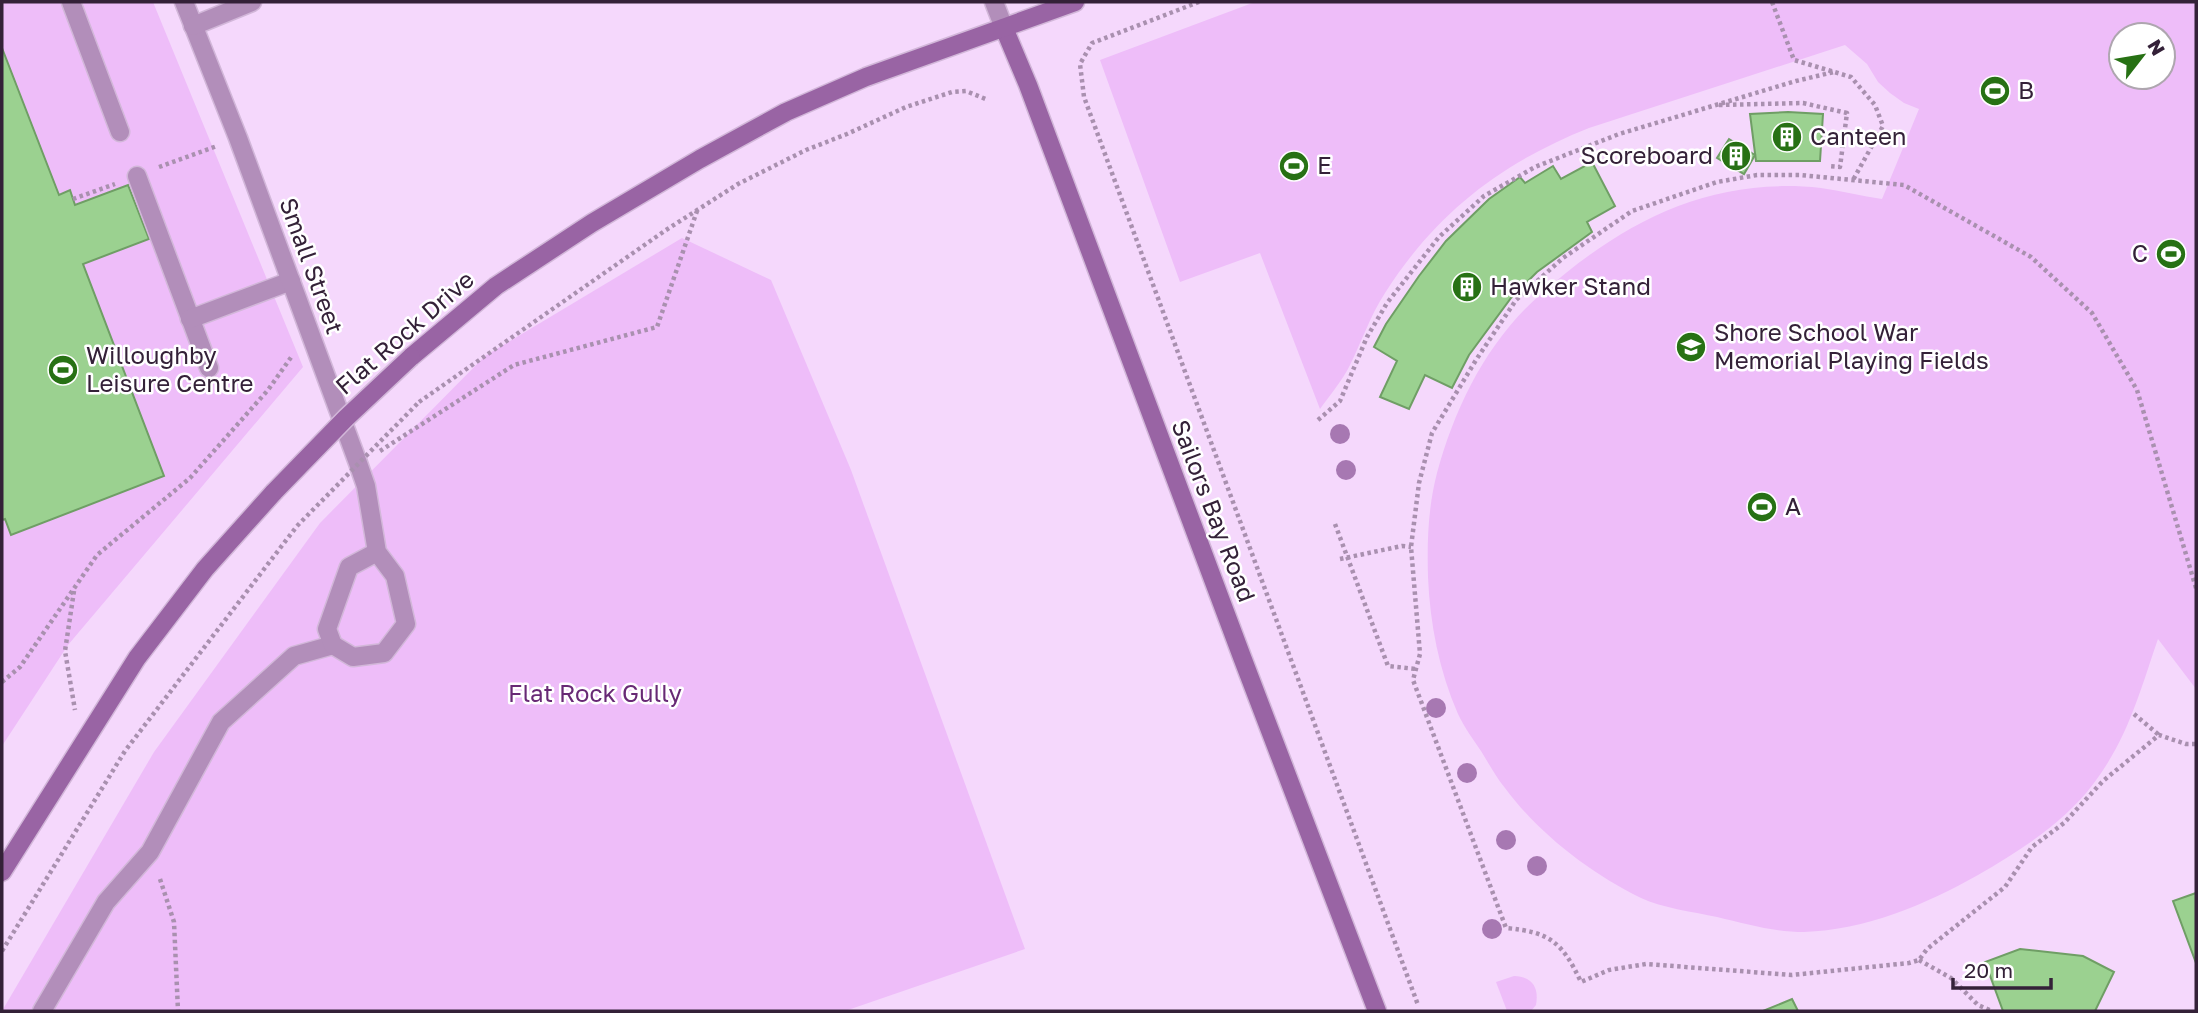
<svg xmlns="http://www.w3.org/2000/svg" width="2198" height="1013" font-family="'Golos Text',sans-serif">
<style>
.green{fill:#eebdf9;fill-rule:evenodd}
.building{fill:#9bd190;stroke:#6f9e65;stroke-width:2}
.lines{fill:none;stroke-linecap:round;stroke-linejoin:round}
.lane-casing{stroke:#d2b7d9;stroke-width:21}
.street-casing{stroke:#d2b7d9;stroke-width:21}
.secondary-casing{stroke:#d2b7d9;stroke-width:21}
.path{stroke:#a990af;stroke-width:4.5;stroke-dasharray:3.5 3.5;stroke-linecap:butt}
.lane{stroke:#b28eba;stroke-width:18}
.street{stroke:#b28eba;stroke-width:18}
.secondary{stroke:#9964a4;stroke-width:18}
.secondary-bridge-casing{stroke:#d2b7d9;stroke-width:21;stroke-linecap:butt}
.path-bridge{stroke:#a990af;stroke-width:4.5;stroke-dasharray:3.5 3.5;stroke-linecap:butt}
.secondary-bridge{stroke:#9964a4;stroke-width:18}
.tree{fill:#a778b2}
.labels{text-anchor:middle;stroke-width:5;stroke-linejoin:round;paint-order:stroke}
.poi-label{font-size:24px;fill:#342138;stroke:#fff;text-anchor:start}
.street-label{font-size:24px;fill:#342138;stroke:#fff}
.park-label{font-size:24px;fill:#682975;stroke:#fff}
</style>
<rect width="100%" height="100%" fill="#f5d8fc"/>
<g class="green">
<path d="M2,2h151l150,365 -235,278 -66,101z"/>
<path d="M1255,2h941v687l-38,-50c-18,52 -30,99 -64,144 -30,40 -73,67 -116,92 -53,30 -113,55 -174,57 -30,0 -58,-8 -87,-15 -23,-5 -55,-9 -76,-19 -51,-25 -102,-64 -136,-110 -9,-11 -16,-24 -24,-37 -8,-12 -17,-24 -23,-37 -19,-44 -28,-90 -30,-137 -1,-36 0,-69 9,-104 19,-69 51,-133 105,-180 81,-71 167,-117 279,-105 20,3 41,8 61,11l37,-90 -15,-6 -14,-10 -12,-11 -11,-18 -22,-19 -256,83c-88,35 -153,85 -204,165 -15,23 -23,48 -35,72 -8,16 -20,30 -30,44l-60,-156 -80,29 -80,-222zM2121,35h42v42h-42z"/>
<path d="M682,238l89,42 80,190 174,479 -180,62h-843l152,-259 166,-229 165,-167z"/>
<path d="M1514,976c19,1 25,12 22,29l-5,6h-24l-11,-29z"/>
</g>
<g class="building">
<path d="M2,48l57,147 11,-5 5,15 53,-20 21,54 -66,25 81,212 -153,59 -6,-16 -3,1z"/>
<path d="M1788,112l35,2 -3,47h-64l-6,-47z"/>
<path d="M1729,139l26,16 -11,19 -27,-16z"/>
<path d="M1592,162l23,44 -28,16 5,10 -55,40 -26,26 -42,57 -17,33 -27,-13 -16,34 -29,-12 17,-36 -23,-14 12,-23 33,-48 27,-35 43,-42 31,-22 5,6 28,-17 8,13z"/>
<path d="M2196,893v70l-23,-62z"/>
<path d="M2020,949l63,7 31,16 -19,39h-92l-18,-49z"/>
<path d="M1792,999l6,12h-35z"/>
</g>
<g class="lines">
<g class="lane-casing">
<g id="lane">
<path d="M71,2l49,130"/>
<path d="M137,176l72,192"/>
<path d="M190,319l101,-38"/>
<path d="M42,1011l64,-109 44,-50 71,-130 73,-66 39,-11"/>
</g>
</g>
<g class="street-casing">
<g id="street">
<path d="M184,2l54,136 120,325 8,23 11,66 18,24 11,48 -22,29 -31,4 -20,-12 -6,-16 22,-62 28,-15"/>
<path d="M994,2l10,26"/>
<path d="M193,26l59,-24"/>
</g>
</g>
<g class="secondary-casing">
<g id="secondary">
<path d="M1004,28l24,57 214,572 135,354"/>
<path d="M411,357l85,-71 96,-63 108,-64 86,-47 80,-35 209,-75"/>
<path d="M2,872l135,-214 68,-89 69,-77"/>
</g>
</g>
<g class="path">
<path d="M1199,2l-107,41 -12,21 4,33 334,908"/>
<path d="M1772,2l22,58 57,17 24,28 8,21 -30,54"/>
<path d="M1719,105l84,-2 44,10 -7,54 -12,-1"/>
<path d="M159,167l58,-21"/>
<path d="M73,199l42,-15"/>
<path d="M419,402l247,-172 72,-46 68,-34 41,-16 59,-27 46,-15 14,-1 22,9"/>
<path d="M1318,420l22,-19 27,-64 20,-34 52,-66 45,-41 51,-29 84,-33 177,-53 38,-9"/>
<path d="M380,451l134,-86 143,-38 40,-116"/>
<path d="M1335,524l53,142 28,3"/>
<path d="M1340,559l62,-13 9,1"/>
<path d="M2196,588l-59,-198 -45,-77 -61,-56 -127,-72 -104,-10h-43l-40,7 -85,29 -69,47 -47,42 -40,60 -44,73 -13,50 -8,64 9,107 -7,26 93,248c44,4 56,14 75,54l28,-12 37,-6 146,11 117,-12 10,-3 8,-11 78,-62 27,-40 32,-24 39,-42 56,-46 27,9h10"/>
<path d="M74,591l-9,60 10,59"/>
<path d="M2,682l18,-15 77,-112 93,-77 78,-88 24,-34"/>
<path d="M2134,714l25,21"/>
<path d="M160,879l14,43 4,89"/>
<path d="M2,951l123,-200 172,-225"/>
<path d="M1919,960l32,18 27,27 14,6"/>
</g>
<use href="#lane" class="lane"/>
<use href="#street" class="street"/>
<use href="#secondary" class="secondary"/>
<g class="secondary-bridge-casing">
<path id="secondary-bridge" d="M274,492l72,-74 65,-61"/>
</g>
<path class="path-bridge" d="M297,526l122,-124"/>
<use href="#secondary-bridge" class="secondary-bridge"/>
</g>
<g class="tree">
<circle cx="1340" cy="434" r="10"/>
<circle cx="1346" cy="470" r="10"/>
<circle cx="1436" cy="708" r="10"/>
<circle cx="1467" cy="773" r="10"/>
<circle cx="1506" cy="840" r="10"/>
<circle cx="1537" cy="866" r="10"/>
<circle cx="1492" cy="929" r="10"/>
</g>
<defs>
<g id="stadium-disc" transform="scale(1.575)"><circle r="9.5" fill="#277114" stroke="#fff"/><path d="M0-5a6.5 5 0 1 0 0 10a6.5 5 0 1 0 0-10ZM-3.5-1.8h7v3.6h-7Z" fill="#fff"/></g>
<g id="building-disc" transform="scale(1.575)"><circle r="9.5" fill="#277114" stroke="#fff"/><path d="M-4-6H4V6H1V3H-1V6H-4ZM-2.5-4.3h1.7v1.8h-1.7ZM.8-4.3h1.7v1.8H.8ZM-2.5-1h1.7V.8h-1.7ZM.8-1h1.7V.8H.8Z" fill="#fff"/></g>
<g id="school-disc" transform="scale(1.575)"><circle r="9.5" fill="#277114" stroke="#fff"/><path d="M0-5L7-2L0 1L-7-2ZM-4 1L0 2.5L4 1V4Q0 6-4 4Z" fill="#fff"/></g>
</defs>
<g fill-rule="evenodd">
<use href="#stadium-disc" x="1995" y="91"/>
<use href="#building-disc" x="1787" y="137"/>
<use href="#building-disc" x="1736" y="156"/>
<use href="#stadium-disc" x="1294" y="166"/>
<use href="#stadium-disc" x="2171" y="254"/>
<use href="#building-disc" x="1467" y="287"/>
<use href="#school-disc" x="1691" y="347"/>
<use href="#stadium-disc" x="63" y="370"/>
<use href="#stadium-disc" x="1762" y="507"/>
</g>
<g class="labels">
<g class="poi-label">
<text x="2018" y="99">B</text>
<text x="1810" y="145">Canteen</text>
<text x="1713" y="164" text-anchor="end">Scoreboard</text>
<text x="1317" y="174">E</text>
<text x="2148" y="262" text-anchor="end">C</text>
<text x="1490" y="295">Hawker Stand</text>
<text x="1714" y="341">Shore School War<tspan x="1714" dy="28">Memorial Playing Fields</tspan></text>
<text x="86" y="364">Willoughby<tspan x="86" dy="28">Leisure Centre</tspan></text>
<text x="1785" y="515">A</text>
</g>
<g class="street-label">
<text transform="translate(311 266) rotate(70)" y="8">Small Street</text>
<text transform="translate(405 333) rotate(-41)" y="8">Flat Rock Drive</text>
<text transform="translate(1213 511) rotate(69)" y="8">Sailors Bay Road</text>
</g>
<g class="park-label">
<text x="595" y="702">Flat Rock Gully</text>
</g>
</g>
<rect width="2198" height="1013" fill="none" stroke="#342138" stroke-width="7"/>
<g transform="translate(2142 56) rotate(59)"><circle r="33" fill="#ffffff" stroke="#aea6af" stroke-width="2"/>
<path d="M0-5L12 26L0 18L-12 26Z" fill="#277114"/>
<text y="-10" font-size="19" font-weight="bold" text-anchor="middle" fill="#342138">N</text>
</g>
<path d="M1953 978v10h98v-10" fill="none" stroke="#342138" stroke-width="3.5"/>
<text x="1964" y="978" font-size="21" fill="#342138" stroke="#ffffff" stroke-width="5" paint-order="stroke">20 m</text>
</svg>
